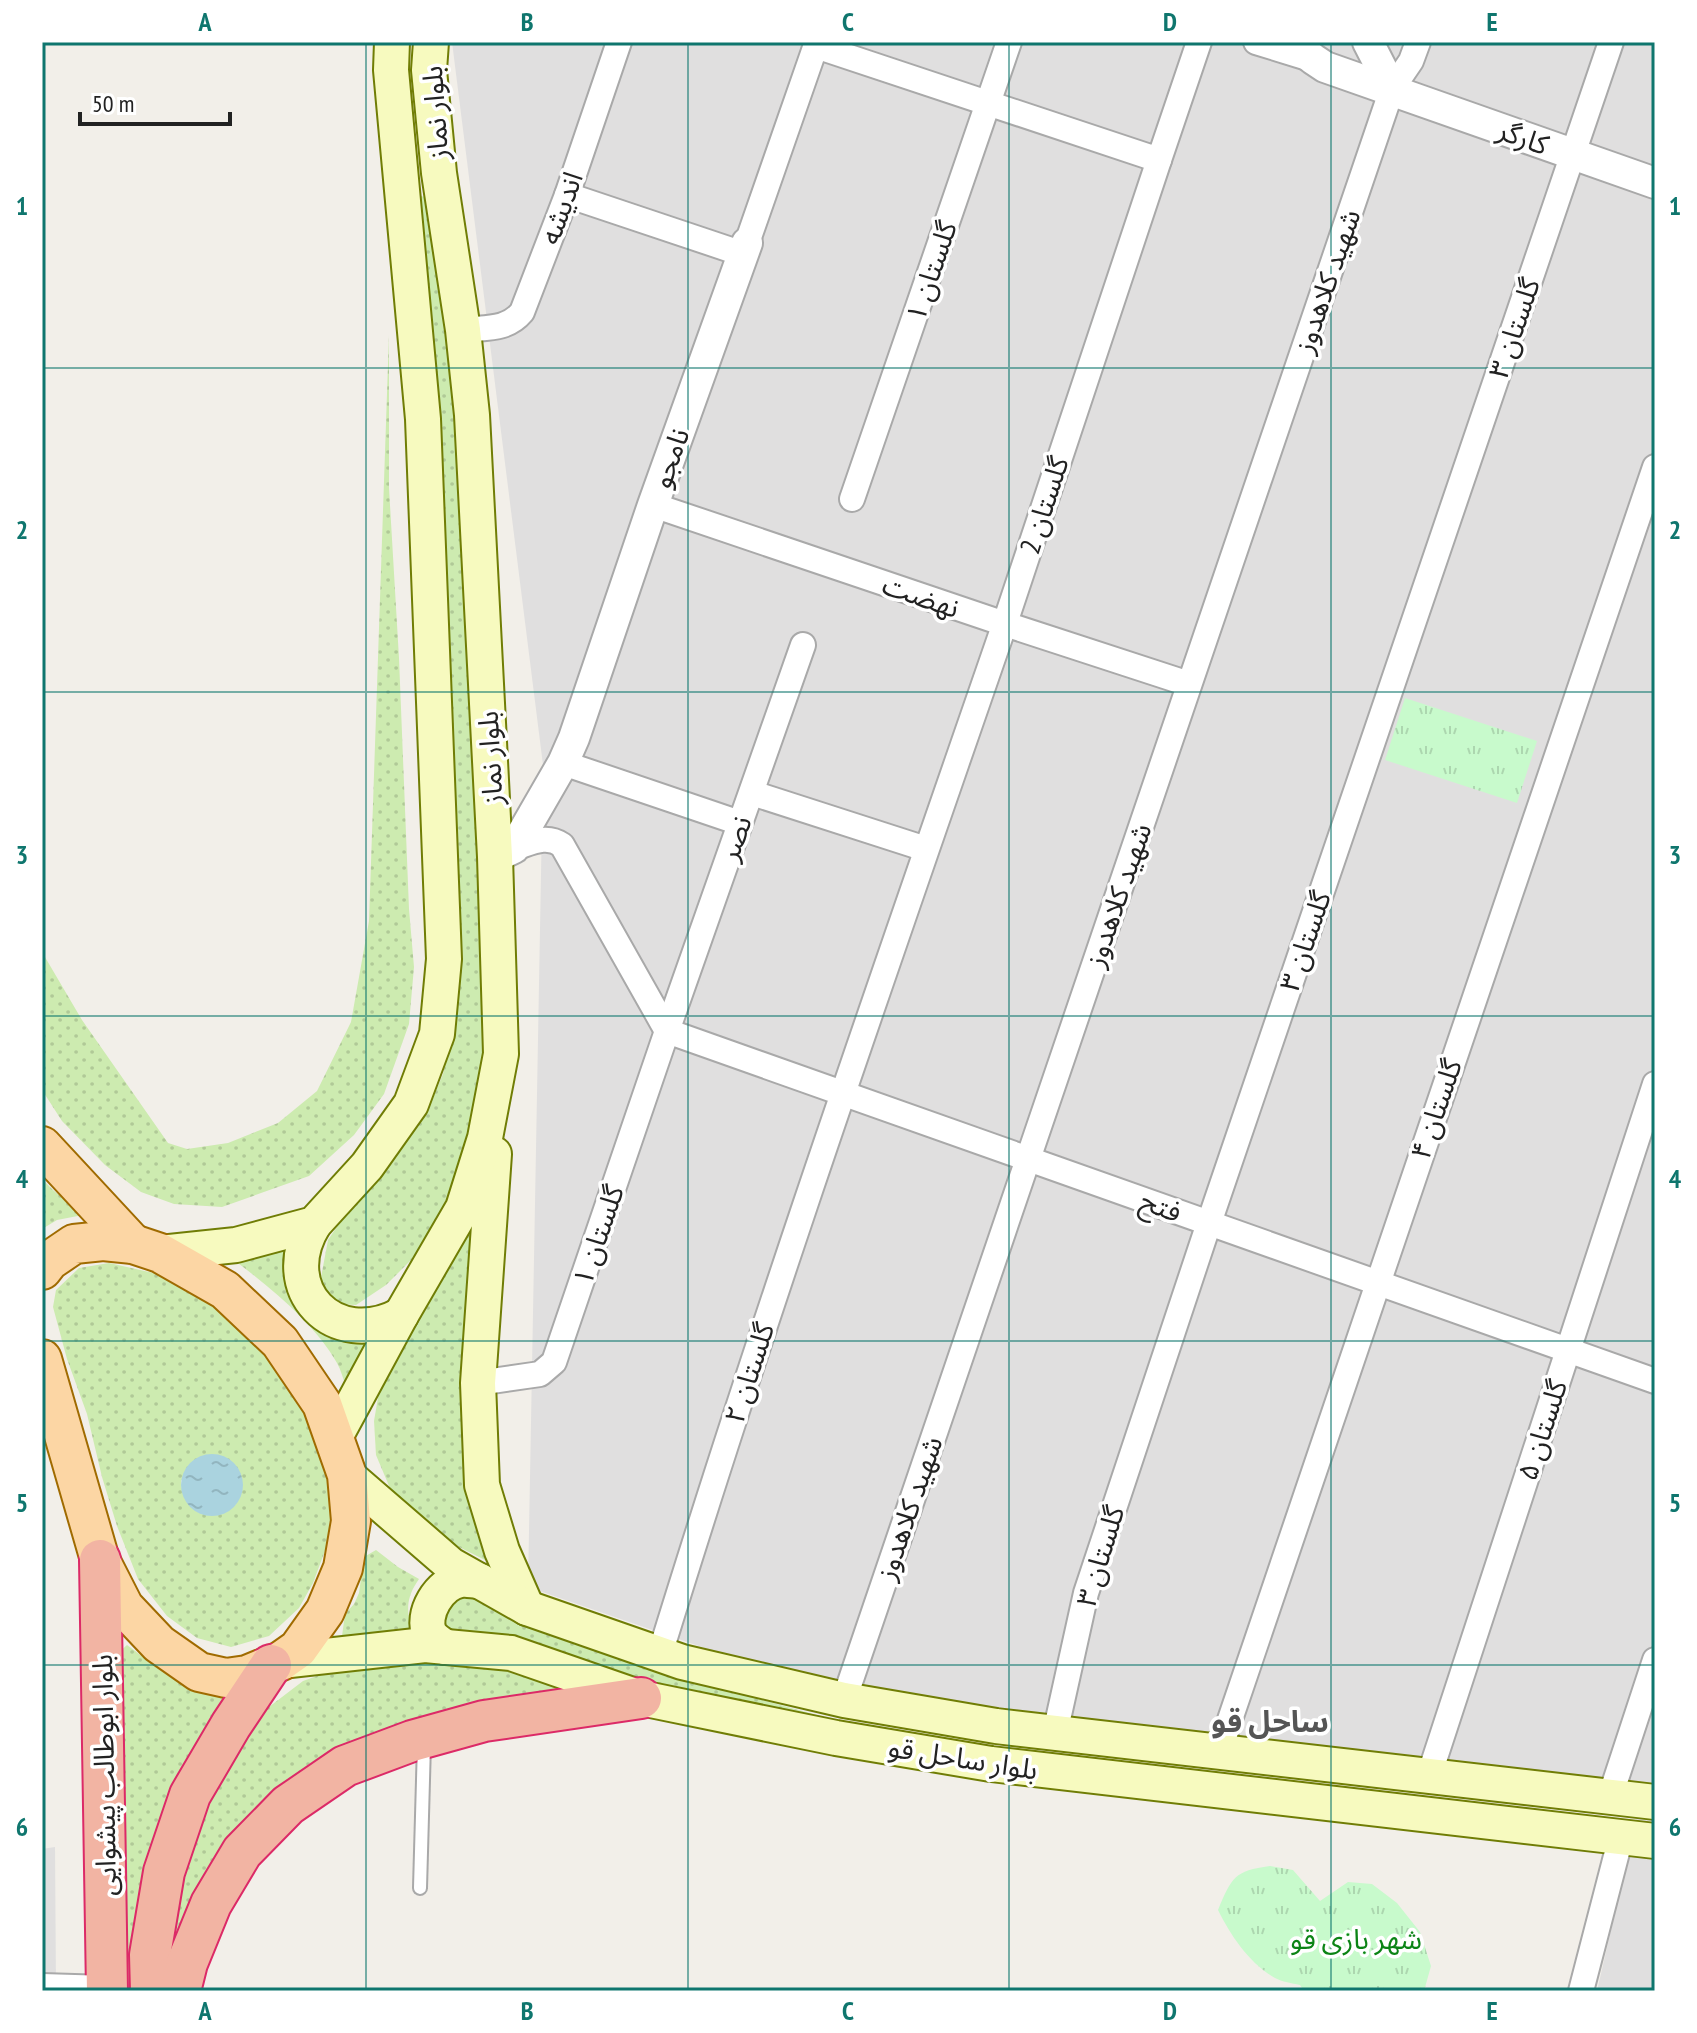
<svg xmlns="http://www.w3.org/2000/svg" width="1697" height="2033" font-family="'PT Sans Narrow','Noto Sans Arabic',sans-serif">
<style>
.residential{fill:#e0dfdf}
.grass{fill:url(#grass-dots);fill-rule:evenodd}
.park{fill:url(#park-tufts)}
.water{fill:url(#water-ripples)}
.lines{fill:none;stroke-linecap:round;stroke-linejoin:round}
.service-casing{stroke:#a9a9a9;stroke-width:16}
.minor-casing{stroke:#a9a9a9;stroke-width:28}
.tertiary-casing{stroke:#a9a9a9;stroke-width:34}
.secondary-casing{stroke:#707d05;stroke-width:38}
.primary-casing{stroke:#a06b00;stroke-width:42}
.trunk-casing{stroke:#dc2a67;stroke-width:44}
.service{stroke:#fff;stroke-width:12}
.minor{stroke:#fff;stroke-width:24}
.tertiary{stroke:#fff;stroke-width:30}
.secondary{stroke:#f7fabf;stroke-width:34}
.primary{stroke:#fcd6a4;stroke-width:38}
.trunk{stroke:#f2b4a3;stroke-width:40}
.grid{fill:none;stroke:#0f766e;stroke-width:2;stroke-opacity:0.55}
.labels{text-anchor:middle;stroke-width:7;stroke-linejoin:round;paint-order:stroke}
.street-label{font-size:28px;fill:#222;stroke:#fff}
.park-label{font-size:28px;fill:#0c8416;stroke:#fff}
.neighbourhood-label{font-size:30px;font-weight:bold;fill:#555;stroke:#fff}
.neatline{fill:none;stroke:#0f766e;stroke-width:3}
.grid-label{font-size:26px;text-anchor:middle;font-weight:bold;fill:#0f766e}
</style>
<defs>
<pattern id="grass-dots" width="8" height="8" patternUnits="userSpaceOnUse" patternTransform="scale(2)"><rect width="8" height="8" fill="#cdebb0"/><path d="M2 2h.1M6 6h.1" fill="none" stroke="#b0c997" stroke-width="1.8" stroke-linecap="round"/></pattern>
<pattern id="park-tufts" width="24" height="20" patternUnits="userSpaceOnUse" patternTransform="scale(2)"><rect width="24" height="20" fill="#c8facc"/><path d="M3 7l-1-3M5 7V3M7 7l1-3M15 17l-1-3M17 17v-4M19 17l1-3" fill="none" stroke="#acd6af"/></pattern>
<pattern id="water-ripples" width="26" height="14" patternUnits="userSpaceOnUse" patternTransform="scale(2)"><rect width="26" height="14" fill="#aad3df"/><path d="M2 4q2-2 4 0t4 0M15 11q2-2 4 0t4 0" fill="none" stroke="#92b5bf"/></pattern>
</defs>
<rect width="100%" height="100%" fill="#f2efe9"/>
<g class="residential">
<path d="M452,42h1203v1949h-58l45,-196 -830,-110 -284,-98 15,-822z"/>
<path d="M55,1847l1,144h-14v-142z"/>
</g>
<g class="grass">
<path d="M416,196l14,1 31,222 25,616 -6,55 -33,110 -34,58 -27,27 -30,20 -22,-1 -15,-16 9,-48 18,-27 30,-33 51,-68 16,-38 12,-53 4,-56z"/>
<path d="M389,335v153l10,170 10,251 5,58 -5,57 -25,70 -30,41 -45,41 -87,31 -48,-3 -33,-12 -36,-27 -43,-44 -20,-31v-138l40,68 86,123 19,6 41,-6 50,-20 39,-32 34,-69 18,-101z"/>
<path d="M42,1179l11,11 30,25 -26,5 -15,9z"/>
<path d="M472,1224l23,341 -54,-27 -49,-45 -16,-38 -2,-34 6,-35z"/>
<path d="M286,1248l-2,20 5,19 86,49 -29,50c-3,-7 -5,-16 -9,-23 -21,-38 -68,-77 -102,-102z"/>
<path d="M109,1263l58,13 45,29 45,40 36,45 22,46 12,41 4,38 -5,33 -13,35 -14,25 -30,28 -38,11 -34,-9 -30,-22 -29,-37 -21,-53 -15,-49 -15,-63 -20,-55 -14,-52 3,-17 23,-22zM181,1480l55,24c-25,22 -54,9 -55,-24z"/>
<path d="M376,1550l22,17 21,12c-14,20 -13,33 -5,56l-65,5 -7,-4 3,-22 9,-10 5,-11 5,-36z"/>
<path d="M459,1591l230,89 135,37 -111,-20 -67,-15 -103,-34 -53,-15 -39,-4 -7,-7v-7z"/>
<path d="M127,1645c19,14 37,30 59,39 15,7 29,7 41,19l-92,288h-15l-4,-336z"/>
<path d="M427,1659c44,5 87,12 130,23l4,10 -142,26 -72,27 -38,19 -38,30 -101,193 2,-75 37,-115 27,-48 29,-39 38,-29 39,-14z"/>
</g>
<g class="park">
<path d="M1405,698l132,43 -20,62 -132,-43z"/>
<path d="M1270,1866l23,4 27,31 28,-19 24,2 25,19 23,29 11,34 -7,25h-120l-4,-6c-8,-2 -18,-3 -25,-7 -26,-15 -44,-42 -57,-68 14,-33 16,-39 52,-44z"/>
</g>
<circle class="water" cx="212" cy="1485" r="31"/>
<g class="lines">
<g class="service-casing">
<path id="service" d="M420,1888l4,-144"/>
</g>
<g class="minor-casing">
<g id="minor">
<path d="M1256,42l55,17"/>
<path d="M816,46l343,114 40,-118"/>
<path d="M567,195l176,59"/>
<path d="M747,243l70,-201"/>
<path d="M463,330c22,-3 43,1 59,-18l45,-117 52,-153"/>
<path d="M852,499l157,-457"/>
<path d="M653,505l352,119 184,60"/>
<path d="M563,763l177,60"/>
<path d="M752,793l174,56"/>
<path d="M514,848c17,-5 32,-14 48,-3l105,186"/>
<path d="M667,1031l988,350"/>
<path d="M478,1383l62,-9 14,-12 113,-331 136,-386"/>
<path d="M660,1654c106,-345 226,-686 344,-1028 53,-155 103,-311 155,-466"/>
<path d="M844,1700l548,-1611 19,-28 7,-19"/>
<path d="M1055,1733l31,-140 123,-370 402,-1181"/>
<path d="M1219,1752l436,-1285"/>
<path d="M1429,1776l226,-692"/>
<path d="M1610,1797l45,-137"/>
<path d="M42,1986l65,2"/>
<path d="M1581,1991l40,-154"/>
</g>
</g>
<g class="tertiary-casing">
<g id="tertiary">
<path d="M1293,42l20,17 12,8 330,116"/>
<path d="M1368,42l24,47"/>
<path d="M495,857l19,-9 49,-85 11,-25 79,-233 94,-262"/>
</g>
</g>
<g class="secondary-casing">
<g id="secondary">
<path d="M494,1154l-16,229 4,102 20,66 25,57"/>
<path d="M314,1224c-40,65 20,127 87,91"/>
<path d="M160,1253l76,-8 78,-21 53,-58 44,-62 26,-70 7,-75 -21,-540 -32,-349 1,-28"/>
<path d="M334,1439l67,-124 62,-107 22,-70 16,-84 -6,-197 -23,-442 -9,-85 -24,-157 -10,-103 2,-28"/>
<path d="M347,1475l104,90 76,43 155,54 162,38 152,26 659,76"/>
<path d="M445,1647c-4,-3 -12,-8 -15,-13 -10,-19 10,-52 31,-54 6,-1 13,1 19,1"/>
<path d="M281,1661l144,-16 86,8 130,45 195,40 155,26 664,77"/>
</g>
</g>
<g class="primary-casing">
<g id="primary">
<path d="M42,1146l91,98"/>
<path d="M42,1270l7,-9 25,-17 29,-3 30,3 27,9 65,37 55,52 42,62 25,71 4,46 -8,47 -18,43 -27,38 -17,12 -34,14 -21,3 -27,-6 -40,-28 -35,-37 -24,-47 -58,-201"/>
</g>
</g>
<g class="trunk-casing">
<g id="trunk">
<path d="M100,1560l7,431"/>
<path d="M151,1991l-1,-36 14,-83 26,-77 41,-70 40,-60"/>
<path d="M180,1991l7,-28 24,-59 31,-52 46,-47 57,-39 67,-25 72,-20 157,-23"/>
</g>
</g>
<use href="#service" class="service"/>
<use href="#minor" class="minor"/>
<use href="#tertiary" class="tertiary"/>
<use href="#secondary" class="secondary"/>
<use href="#primary" class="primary"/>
<use href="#trunk" class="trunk"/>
</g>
<path class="grid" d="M366,42v1949M688,42v1949M1009,42v1949M1331,42v1949M42,368h1613M42,692h1613M42,1016h1613M42,1341h1613M42,1665h1613"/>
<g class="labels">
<g class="street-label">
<text transform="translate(435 113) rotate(-94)" y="10">بلوار نماز</text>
<text transform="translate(1523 137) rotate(20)" y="10">کارگر</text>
<text transform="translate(561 208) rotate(-70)" y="10">اندیشه</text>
<text transform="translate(931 271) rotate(-71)" y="10">گلستان ۱</text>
<text transform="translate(1327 281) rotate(-71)" y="10">شهید کلاهدوز</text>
<text transform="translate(1514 328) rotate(-71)" y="10">گلستان ۳</text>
<text transform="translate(670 458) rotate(-70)" y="10">نامجو</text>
<text transform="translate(1044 505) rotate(-72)" y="10">گلستان 2</text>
<text transform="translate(921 596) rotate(19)" y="10">نهضت</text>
<text transform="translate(490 758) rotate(-93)" y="10">بلوار نماز</text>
<text transform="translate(735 838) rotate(-70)" y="10">نصر</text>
<text transform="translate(1118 895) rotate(-71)" y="10">شهید کلاهدوز</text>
<text transform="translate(1305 941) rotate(-71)" y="10">گلستان ۳</text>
<text transform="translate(1436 1109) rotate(-71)" y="10">گلستان ۴</text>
<text transform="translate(1161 1206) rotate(20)" y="10">فتح</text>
<text transform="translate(598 1235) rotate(-71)" y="10">گلستان ۱</text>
<text transform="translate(749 1373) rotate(-72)" y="10">گلستان ۲</text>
<text transform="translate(1542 1430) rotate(-72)" y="10">گلستان ۵</text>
<text transform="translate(909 1508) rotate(-71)" y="10">شهید کلاهدوز</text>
<text transform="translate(1100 1556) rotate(-73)" y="10">گلستان ۳</text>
<text transform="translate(963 1758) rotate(9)" y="10">بلوار ساحل قو</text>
<text transform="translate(104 1775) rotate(-91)" y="10">بلوار ابوطالب پیشوایی</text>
</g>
<g class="park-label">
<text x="1356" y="1949">شهر بازی قو</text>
</g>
<g class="neighbourhood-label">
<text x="1270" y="1732">ساحل قو</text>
</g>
</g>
<rect width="1697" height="2033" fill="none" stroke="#ffffff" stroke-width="88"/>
<path d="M80 112v12h150v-12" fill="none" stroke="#222222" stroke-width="4"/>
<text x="92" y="112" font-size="24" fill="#222222" stroke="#ffffff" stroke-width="6" paint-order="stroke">50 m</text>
<rect x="44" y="44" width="1609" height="1945" class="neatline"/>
<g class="grid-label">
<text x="205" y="31">A</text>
<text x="527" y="31">B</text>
<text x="848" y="31">C</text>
<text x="1170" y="31">D</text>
<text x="1492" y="31">E</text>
<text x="22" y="215">1</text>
<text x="1675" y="215">1</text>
<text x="22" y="539">2</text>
<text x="1675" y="539">2</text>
<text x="22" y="864">3</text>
<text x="1675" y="864">3</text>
<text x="22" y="1188">4</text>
<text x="1675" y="1188">4</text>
<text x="22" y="1512">5</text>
<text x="1675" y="1512">5</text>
<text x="22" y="1836">6</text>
<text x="1675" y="1836">6</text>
<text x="205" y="2020">A</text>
<text x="527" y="2020">B</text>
<text x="848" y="2020">C</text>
<text x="1170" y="2020">D</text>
<text x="1492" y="2020">E</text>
</g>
</svg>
